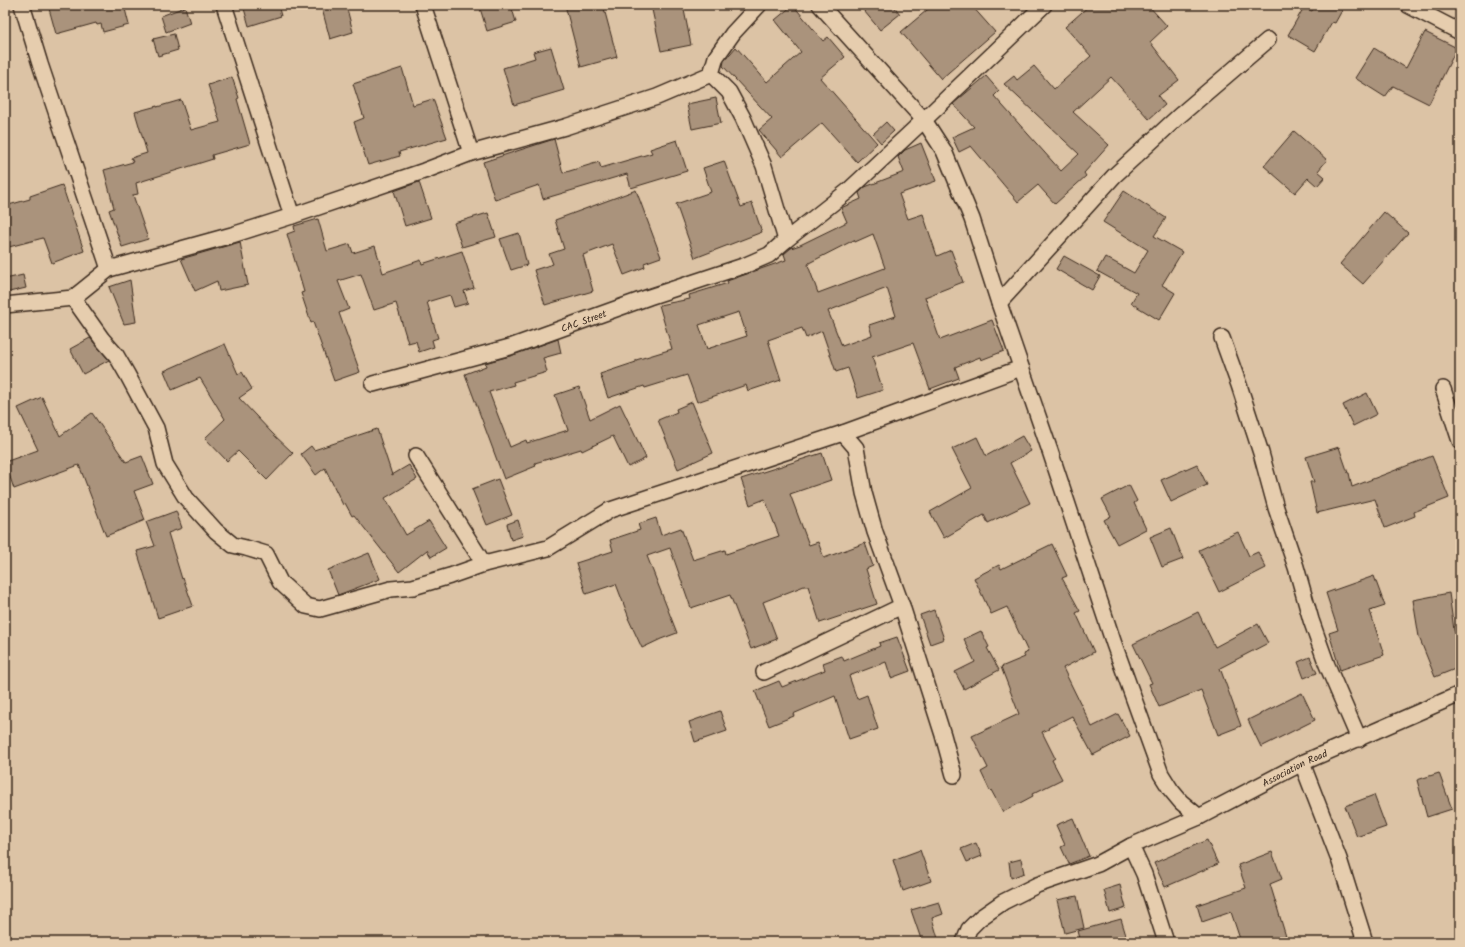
<svg xmlns="http://www.w3.org/2000/svg" width="1465" height="947" font-family="Kalam,sans-serif">
<style>
.building{fill:#aa937b;stroke:#3b2a1e;fill-rule:evenodd}
.lines{fill:none;stroke-linecap:round;stroke-linejoin:round}
.street-casing{stroke:#3b2a1e;stroke-width:18}
.street{stroke:#e6cdae;stroke-width:15}
.labels{text-anchor:middle;stroke-width:3;stroke-linejoin:round;paint-order:stroke}
.street-label{font-size:10px;fill:#3b2a1e;stroke:#e6cdae}
</style>
<rect width="100%" height="100%" fill="#dcc3a5"/>
<filter id="ink" filterUnits="userSpaceOnUse"><feTurbulence type="fractalNoise" baseFrequency=".025" numOctaves="2"/><feDisplacementMap in="SourceGraphic" scale="8" xChannelSelector="R" yChannelSelector="G"/><feConvolveMatrix kernelMatrix="1 2 1 2 8 2 1 2 1" color-interpolation-filters="sRGB"/></filter>
<g filter="url(#ink)">
<g class="building">
<path d="M48,5h76l5,20 -26,7 -2,-8 -4,1 -1,-2 -40,11z"/>
<path d="M243,5h35l3,11 -32,10z"/>
<path d="M321,5h25l7,27 -23,7z"/>
<path d="M479,5h32l5,17 -29,9z"/>
<path d="M565,5h38l14,52 -36,10z"/>
<path d="M651,5h32l8,40 -30,6z"/>
<path d="M793,5l30,36 5,-4 17,20 -25,21 57,65 -20,19 -35,-39 -40,34 -23,-27 13,-11 -49,-53 1,-5 12,-14 31,35 34,-30 -26,-32z"/>
<path d="M859,5h34l7,9 -20,16z"/>
<path d="M933,5h38l24,27 -54,47 -40,-47z"/>
<path d="M1090,5h58l19,21 -17,16 29,38 -21,16 7,9 -16,14 -38,-42 -38,35 36,33 -25,28 2,3 -31,28 -17,-19 -20,17 -47,-56 -12,6 -7,-15 22,-10 -21,-23 33,-28 13,15 -5,5 67,75 18,-17 -75,-70 10,-8 3,4 17,-14 20,23 37,-33 -26,-29z"/>
<path d="M1315,5h30l-10,18 -3,-1 -17,29 -27,-16 16,-28 8,4z"/>
<path d="M185,7l5,16 -24,9 -5,-16z"/>
<path d="M1425,32l32,16 -28,56 -36,-18 -8,11 -30,-19 19,-30 32,20z"/>
<path d="M174,34l4,16 -20,6 -5,-17z"/>
<path d="M551,47l13,43 -50,15 -11,-37 32,-10 -2,-6z"/>
<path d="M402,68l11,37 20,-6 14,39 -48,14 1,4 -32,9 -14,-43 10,-4 -11,-34z"/>
<path d="M232,77l7,21 -2,1 13,45 -38,11 1,4 -77,24 2,11 -5,1 15,44 -26,8 -13,-37 5,-2 -10,-38 29,-8 -2,-4 16,-5 -12,-41 22,-6v1l24,-7 10,30 29,-8 -12,-37z"/>
<path d="M716,98l5,25 -29,6 -5,-25z"/>
<path d="M886,122l8,9 -13,12 -8,-9z"/>
<path d="M1294,131l33,29 -9,11 7,6 -8,9 -9,-8 -13,15 -31,-27z"/>
<path d="M554,139l9,34 36,-11 2,6 51,-15 -2,-4 27,-9 10,31 -56,17 -4,-14 -84,25 -4,-14 -44,15 -12,-38z"/>
<path d="M921,143l15,38 -37,13 9,25 15,-5 14,42 14,-6 12,32 -38,15 15,43 52,-20 12,31 -23,9 -1,-3 -25,10 4,11 -29,11 -17,-46 -41,14 11,33 -25,8 -10,-30 -12,4 -14,-41 -16,7 -4,-10 -34,12 13,40 -33,11 -2,-6 -49,17 -10,-27 -42,13 -1,-2 -36,12 -8,-24 36,-12v-2l36,-11 -13,-44 31,-6 -1,-4 39,-12 -1,-2 59,-21 -2,-6 7,-6 9,-3 47,-23 -6,-14 20,-9 -2,-6 6,-6 39,-15 -6,-15 7,-7zM873,234l12,34 -67,25 -10,-28 1,-2 45,-23 1,2zM887,288l9,28 -27,9 3,10 -30,11 -14,-35zM739,312l8,24 -40,13 -8,-24z"/>
<path d="M724,161l17,46 11,-4 10,29 -67,26 -19,-54 35,-12 -8,-24z"/>
<path d="M419,182l12,36 -26,8 -11,-35z"/>
<path d="M62,185l22,66 -32,12 -9,-25 -38,10v-42l25,-7v-3z"/>
<path d="M636,190l25,67 -17,6 1,4 -21,8 -12,-31 -29,11 10,36 -48,14 -11,-35 19,-6 -4,-10 15,-5 -9,-29z"/>
<path d="M1124,191l42,27 -12,18 28,16 -20,33 13,8 -16,27 -28,-17 6,-10 -40,-22 8,-14 29,16 14,-23 -45,-28z"/>
<path d="M1384,212l24,21 -45,51 -23,-20z"/>
<path d="M488,213l8,24 -34,10 -8,-24z"/>
<path d="M318,219l9,32 23,-7 3,9 22,-7 8,27 38,-13 1,4 40,-13 12,37 -10,3 4,12 -14,4 -4,-12 -23,7 11,36 -6,2 2,7 -15,5 -3,-11 -8,2 -12,-40 -22,7 -13,-36 -23,7 11,28 -10,4 21,59 -26,9 -21,-59 -2,1 -10,-30 3,-1 -17,-58 8,-3 -1,-5z"/>
<path d="M519,233l8,32 -16,5 -11,-31z"/>
<path d="M240,242l8,43 -29,6 -2,-10 -22,10 -14,-32z"/>
<path d="M1064,256l36,20 -8,14 -36,-21z"/>
<path d="M23,275l3,13 -21,5v-14z"/>
<path d="M130,280l6,42 -12,2 -15,-37z"/>
<path d="M90,338l19,22 -26,14 -13,-25z"/>
<path d="M558,339l3,14 -18,5 4,14 -34,10 1,3 -25,7 21,55 16,-7 1,3 41,-13 -13,-35 24,-8 11,32 30,-15 26,54 -18,9 -15,-31 -31,15 -1,-2 -46,14 1,3 -32,13 -39,-105 21,-8 -1,-3 28,-8z"/>
<path d="M225,344l13,30 4,-2 10,17 -13,9 33,35 21,20 -26,27 -29,-29 -11,10 -22,-23 20,-19 -25,-41 -28,12 -8,-19z"/>
<path d="M1367,393l10,21 -24,12 -10,-21z"/>
<path d="M42,397l18,39 32,-23 34,49 16,-6 11,28 -19,7 11,29 -39,16 -27,-71 -65,24 -9,-27 33,-12 -20,-42z"/>
<path d="M692,402l21,51 -35,16 -20,-49 19,-8 -1,-3z"/>
<path d="M377,429l15,46 17,-10 8,14 -32,19 21,37 23,-14 17,27 -15,9 -4,-7 -28,22 -45,-57 -2,1 -7,-13 -2,2 -18,-37 -9,7 -15,-21 10,-8 3,4z"/>
<path d="M1022,436l9,15 -21,12 20,40 -42,20 -4,-8 -40,23 -14,-26 42,-24 -20,-39 25,-12 9,19z"/>
<path d="M1339,447l9,26h1l3,14 80,-31 17,42 -35,14 1,4 -30,12 -10,-29 -58,14 -7,-31h4l-8,-25z"/>
<path d="M822,453l9,27 -41,14 19,51 9,-3 6,16 41,-15 8,23 -7,3 11,35 -57,19 -12,-37h-4l-41,16 14,37 -26,10 -21,-54 -39,13 -21,-60 -23,8 30,77 -16,6 -19,9 -14,-30h1l-13,-34 -30,10 -10,-31 37,-12 -3,-11 30,-10 -2,-6 18,-6 5,17 20,-7 12,32 32,-10 1,4 53,-18 -14,-37 -15,6 -9,-26z"/>
<path d="M1197,464l10,21 -36,17 -10,-22z"/>
<path d="M498,479l14,36 -25,10 -15,-36z"/>
<path d="M1129,485l8,16 -3,2 12,26 -29,15 -13,-24 7,-4 -9,-17z"/>
<path d="M176,511l6,17 -14,5 14,46 1,-1 10,28 -35,12 -21,-67 18,-5 -9,-24z"/>
<path d="M518,520l5,16 -12,4 -4,-16z"/>
<path d="M1171,528l12,31 -21,8 -12,-30z"/>
<path d="M1238,532l11,24 9,-4 8,16 -47,24 -20,-42z"/>
<path d="M1052,544l15,32 -5,2 18,33 -4,2 18,39 -31,16 29,59 26,-13 12,22 -37,19 -21,-39 -24,12 1,1 -7,3 13,26 -3,2 10,19 -30,15 1,2 -30,16 -12,-22 -1,1 -9,-19 7,-4 -16,-32 47,-22 -18,-47 24,-10 -2,-3 5,-2 -21,-45 -16,7 -17,-36 25,-13 2,4z"/>
<path d="M369,553l11,26 -42,16 -10,-25z"/>
<path d="M1374,576l11,30 -15,5 14,44 -44,15 -11,-37 9,-3 -12,-37z"/>
<path d="M1449,593l5,37 6,14v23l-25,10 -16,-40 -6,-37z"/>
<path d="M934,610l10,29 -14,5 -10,-29z"/>
<path d="M1198,612l17,35 43,-23 10,19 -48,25 21,58 -23,9 -17,-45 -42,17 -10,-23 3,-1 -19,-39z"/>
<path d="M981,631l8,16 -2,1 12,22 -35,19 -9,-17 20,-10 -11,-23z"/>
<path d="M897,637l13,34 -19,7 -5,-16 -37,14 8,23 10,-4 11,34 -29,10 -14,-43 -42,18 1,2 -25,10 -14,-35 24,-10 3,6 43,-17 -2,-7 19,-7 2,5 36,-15 -1,-3z"/>
<path d="M1310,657l7,16 -13,5 -6,-16z"/>
<path d="M1302,693l13,27 -54,27 -13,-27z"/>
<path d="M720,711l7,20 -32,11 -6,-20z"/>
<path d="M1439,773l13,36 -25,8 -10,-37z"/>
<path d="M1374,795l12,32 -29,10 -12,-31z"/>
<path d="M1073,818l16,38 -20,8 -8,-17 4,-2 -9,-20z"/>
<path d="M1207,840l11,24 -53,23 -11,-24z"/>
<path d="M976,843l6,13 -15,6 -6,-13z"/>
<path d="M920,850l11,31 -28,10 -10,-31z"/>
<path d="M1272,852l10,27 -12,5 17,56 -7,2h-39l-10,-30 -29,10 -5,-17 49,-17 -8,-23z"/>
<path d="M1021,859l3,14 -13,5 -2,-16z"/>
<path d="M1120,885l6,23 -16,5 -6,-23z"/>
<path d="M1077,896l7,32 -19,5 -8,-33z"/>
<path d="M939,902l4,12 -11,4 7,24h-17l-11,-32z"/>
<path d="M1121,919l7,23h-47l-3,-11z"/>
</g>
<g class="lines">
<g class="street-casing">
<g id="street">
<path d="M22,5l18,59 69,205"/>
<path d="M224,5l68,211"/>
<path d="M423,5l48,148"/>
<path d="M820,5l104,115 20,31 28,68 27,84 51,148 64,193 47,130 10,16 10,12 18,15"/>
<path d="M1408,5l52,27"/>
<path d="M711,74l18,18 14,26 21,48 22,74"/>
<path d="M73,298l29,41 14,16 11,19 29,54 9,36 21,34 30,33 17,14 13,3 20,6 14,28 26,24 14,3 71,-20 22,-2 37,-11 34,-12 64,-16 62,-38 233,-77 178,-65"/>
<path d="M999,303l115,-127 65,-60 89,-76"/>
<path d="M5,305l68,-7 36,-29 123,-34 60,-19 132,-45 47,-18 94,-26 92,-30 54,-23 5,-17 17,-24 26,-28"/>
<path d="M1222,338l17,47 22,68 15,55 20,59 15,53 16,45 32,74"/>
<path id="s1" d="M373,384l137,-37 139,-50 97,-32 23,-10 17,-15 62,-49 76,-71 120,-115"/>
<path d="M1443,389l17,52"/>
<path d="M843,433l13,15 8,45 11,39 27,74 41,129 11,40"/>
<path d="M416,456l68,108"/>
<path d="M764,672l138,-66"/>
<path d="M1302,763l37,96 26,83"/>
<path d="M1131,846l13,28 22,68"/>
<path id="s2" d="M964,942l5,-13 11,-11 23,-16 34,-17 61,-21 33,-18 68,-29 103,-54 158,-69"/>
</g>
</g>
<use href="#street" class="street"/>
</g>
</g>
<g class="labels">
<g class="street-label">
<text dy="4" stroke="none"><textPath href="#s1" startOffset="220">CAC Street</textPath></text>
<text dy="4" stroke="none"><textPath href="#s2" startOffset="379">Association Road</textPath></text>
</g>
</g>
<rect width="1465" height="947" fill="none" stroke="#e6cdae" stroke-width="20"/>
<rect x="10" y="10" width="1445" height="927" fill="none" stroke="#3b2a1e" stroke-width="1.5" filter="url(#ink)"/>
</svg>
